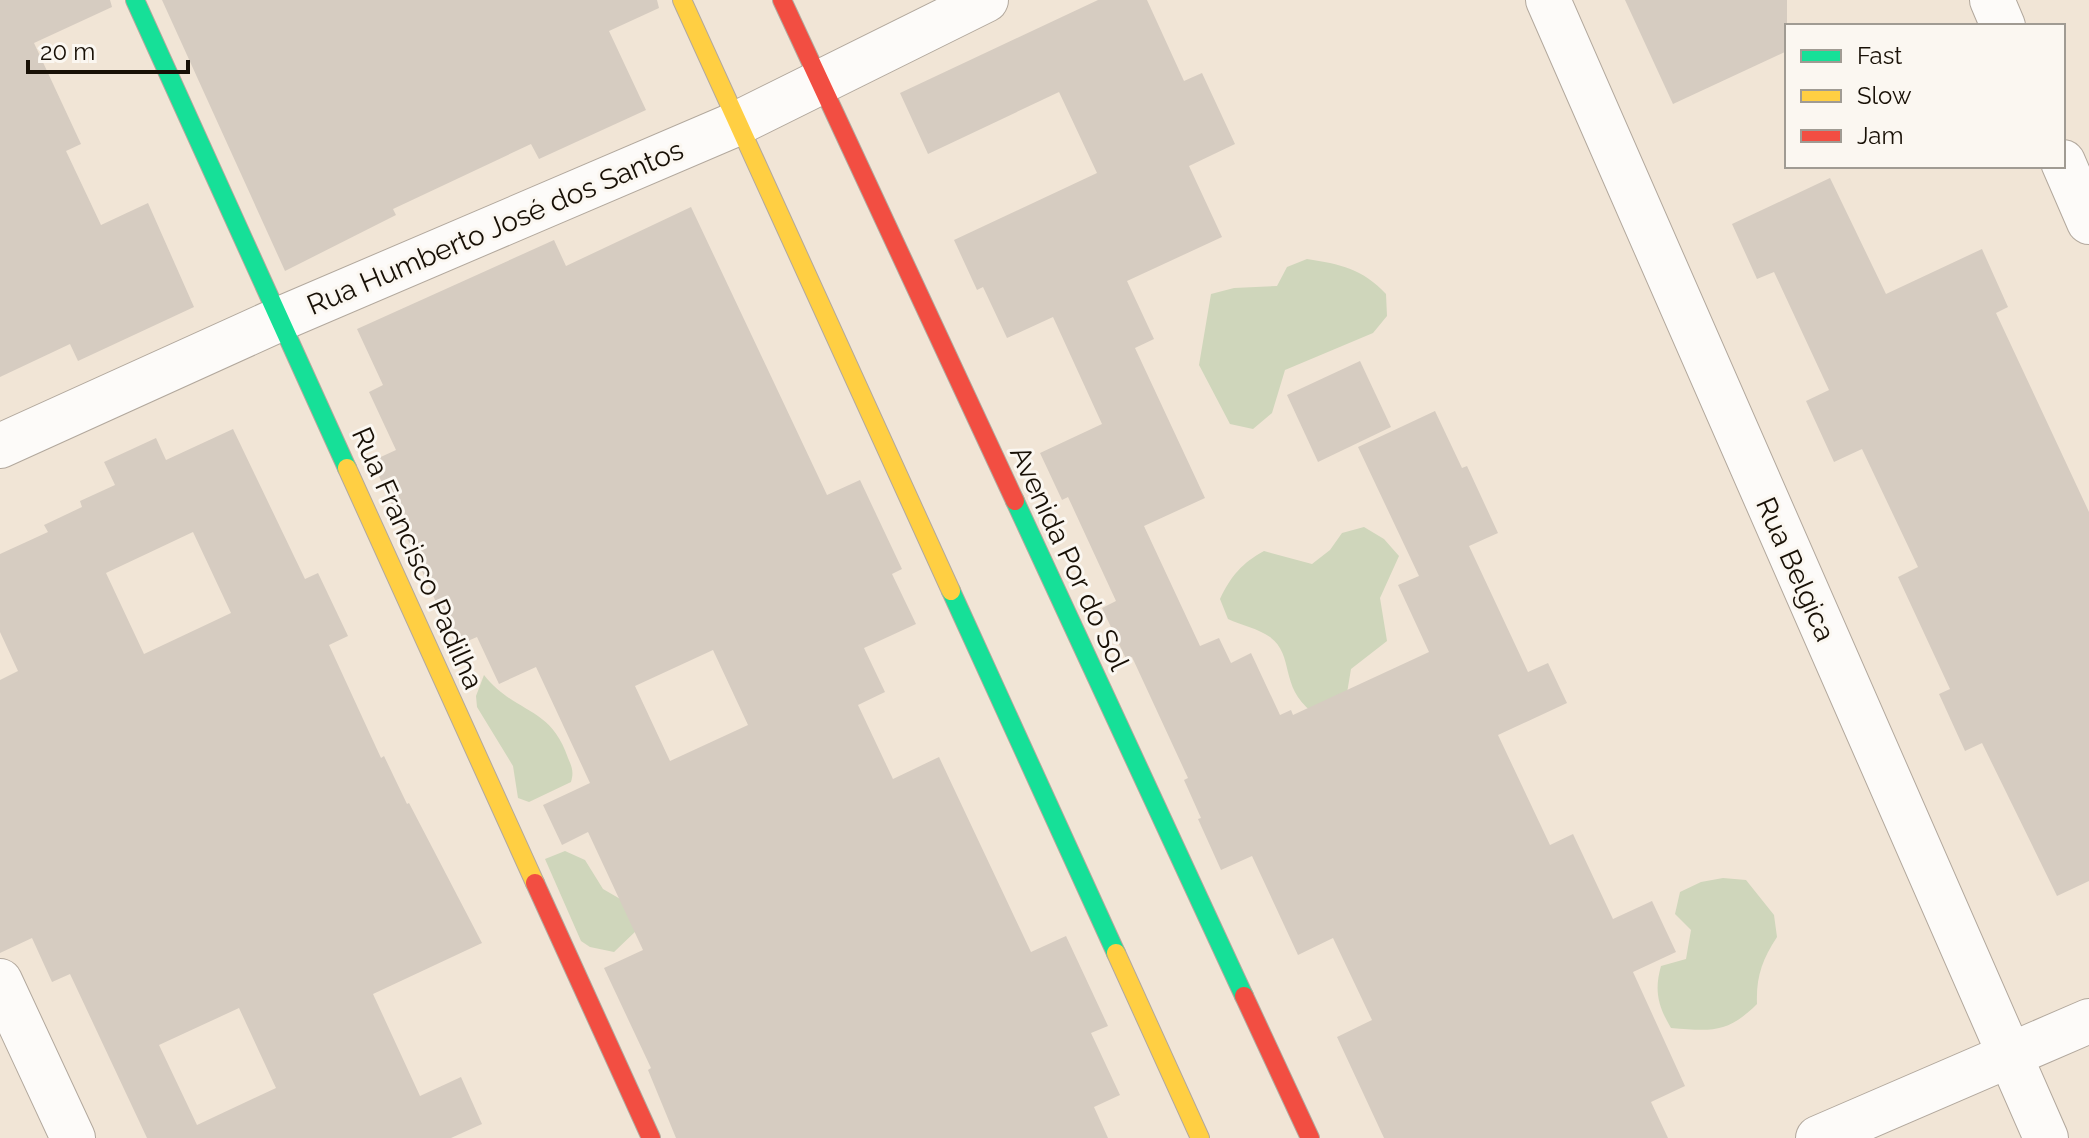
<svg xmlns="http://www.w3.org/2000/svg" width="2089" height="1138" font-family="Raleway,sans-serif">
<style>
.green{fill:#cfd6bb}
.building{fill:#d6ccc1;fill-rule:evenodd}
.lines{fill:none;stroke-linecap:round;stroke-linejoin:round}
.street-casing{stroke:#b2a89d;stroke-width:46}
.fast-casing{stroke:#b2a89d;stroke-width:20}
.slow-casing{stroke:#b2a89d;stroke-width:20}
.jam-casing{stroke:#b2a89d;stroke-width:20}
.street{stroke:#fdfbf9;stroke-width:44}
.fast{stroke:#16e098;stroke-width:18}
.slow{stroke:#ffcf43;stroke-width:18}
.jam{stroke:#f24e42;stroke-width:18}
.labels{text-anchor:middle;stroke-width:6;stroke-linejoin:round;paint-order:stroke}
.street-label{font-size:28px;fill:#181006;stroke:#fbf7f1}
</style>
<rect width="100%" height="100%" fill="#f1e5d6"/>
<g class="green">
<path d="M1307,259c33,5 56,10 79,35l1,22 -14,17 -88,37 -13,43 -19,16 -23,-5 -31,-59 12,-71 23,-6 43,-2 10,-19z"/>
<path d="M1364,527l20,12 15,17 -19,42 7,43 -36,28 -4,24 -35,19c-33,-26 -17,-56 -42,-75 -11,-8 -29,-12 -42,-18l-8,-20c11,-23 22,-36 44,-48l48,13 18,-14 12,-17z"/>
<path d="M484,675c32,40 66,30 84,83 4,9 6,14 3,24l-42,20 -11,-4 -5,-32 -36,-59 -1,-11z"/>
<path d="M565,851l20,9 18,29 19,11 16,29 -24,23 -24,-5 -9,-6 -36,-82z"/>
<path d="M1723,878l23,2 28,35 3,22c-15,23 -21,40 -20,67 -30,30 -46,27 -86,24 -13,-22 -17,-37 -10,-62l25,-7 5,-29 -16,-16 5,-22 21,-10z"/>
</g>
<g class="building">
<path d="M0,0h110l2,7 -78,36 47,101 -15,7 35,74 47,-22 46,104 -116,54 -8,-17 -70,33z"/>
<path d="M162,0h495l2,8 -50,23 37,79 -107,49 -8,-15 -138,65 3,6 -111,56z"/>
<path d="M1098,0h49l37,81 18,-8 33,71 -46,22 33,71 -95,44 27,58 -19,9 70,150 -61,28 56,120 19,-8 12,25 20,-10 29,62 11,-5 2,5 136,-63 -31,-67 21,-9 -61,-129 77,-36 27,57 5,-2 31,67 -29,13 59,126 20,-9 19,40 -69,32 52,110 23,-11 40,85 39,-18 24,51 -43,20 52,114 -34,16 17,36h-284l-47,-101 35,-17 -39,-82 -35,17 -46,-99 -31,14 -23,-51 3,-1 -17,-38 4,-2 -56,-121 -6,2 -24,-51 14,-7 -48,-104 -6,3 -22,-47 62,-29 -49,-107 -46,21 -24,-51 -6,3 -23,-50 143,-67 -38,-81 -131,62 -28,-61z"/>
<path d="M1625,0h162v51l-114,53z"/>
<path d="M1830,178l56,116 96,-45 26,58 -12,6 93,199v369l-32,15 -75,-153 -17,8 -26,-57 11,-5 -52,-112 20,-10 -56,-118 -28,13 -28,-61 23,-11 -55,-118 -17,7 -25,-55z"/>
<path d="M691,207l136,288 33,-15 42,89 -10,5 24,50 -52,24 21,44 -27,13 35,74 46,-22 92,195 35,-16 42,90 -17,7 29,62 -26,12 14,31h-432l-28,-68 3,-2 -47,-100 39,-18 -55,-118 -26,13 -19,-40 47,-22 -54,-116 -37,17 -22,-47 -21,9 -84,-185 24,-11 -27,-58 14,-7 -26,-56 197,-89 12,26zM713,650l35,75 -78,36 -35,-75z"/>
<path d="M1360,361l31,66 -73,35 -31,-67z"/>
<path d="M233,429l72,150 13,-6 30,63 -19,9 52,113 3,-2 23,48 2,-1 73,140 -109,51 47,102 41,-19 21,47 -31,14h-304l-77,-164 -18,8 -20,-44 -32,15v-273l18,-9 -18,-39v-78l48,-22 -4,-7 38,-18 -2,-6 35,-16 -11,-23 52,-24 10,22zM193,532l38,81 -87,41 -38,-81zM239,1008l37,80 -79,37 -38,-80z"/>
</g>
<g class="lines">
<g class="street-casing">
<g id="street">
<path d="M1548,0l498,1138"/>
<path d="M1992,0l11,26"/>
<path d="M2063,162l26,60"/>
<path d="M0,446l280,-127 456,-195 250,-124"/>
<path d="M0,981l73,157"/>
<path d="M1818,1138l271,-117"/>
</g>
</g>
<g class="fast-casing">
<g id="fast">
<path d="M135,0l212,468"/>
<path d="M1015,501l229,495"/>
<path d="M951,591l165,362"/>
</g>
</g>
<g class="slow-casing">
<g id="slow">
<path d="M682,0l269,591"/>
<path d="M347,468l188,415"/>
<path d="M1116,953l84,185"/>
</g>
</g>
<g class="jam-casing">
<g id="jam">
<path d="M782,0l233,501"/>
<path d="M535,883l116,255"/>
<path d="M1244,996l66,142"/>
</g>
</g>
<use href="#street" class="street"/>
<use href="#fast" class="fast"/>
<use href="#slow" class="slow"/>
<use href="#jam" class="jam"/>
</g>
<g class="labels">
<g class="street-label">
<text transform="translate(495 227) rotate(-23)" y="10">Rua Humberto José dos Santos</text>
<text transform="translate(418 558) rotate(66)" y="10">Rua Francisco Padilha</text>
<text transform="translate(1070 558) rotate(65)" y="10">Avenida Por do Sol</text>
<text transform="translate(1796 569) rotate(66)" y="10">Rua Belgica</text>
</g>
</g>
<rect x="1785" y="24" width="280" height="144" fill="#fbf7f1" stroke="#a09b93" stroke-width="2"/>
<rect x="1801" y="50" width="40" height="12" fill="#16e098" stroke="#a09b93" stroke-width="2"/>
<text x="1857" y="64" font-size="24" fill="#181006">Fast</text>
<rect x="1801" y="90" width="40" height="12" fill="#ffcf43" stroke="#a09b93" stroke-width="2"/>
<text x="1857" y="104" font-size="24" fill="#181006">Slow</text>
<rect x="1801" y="130" width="40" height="12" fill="#f24e42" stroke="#a09b93" stroke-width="2"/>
<text x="1857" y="144" font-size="24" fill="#181006">Jam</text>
<path d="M28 60v12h160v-12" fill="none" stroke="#181006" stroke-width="4"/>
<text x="40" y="60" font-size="24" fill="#181006" stroke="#fbf7f1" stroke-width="6" paint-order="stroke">20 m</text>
</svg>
